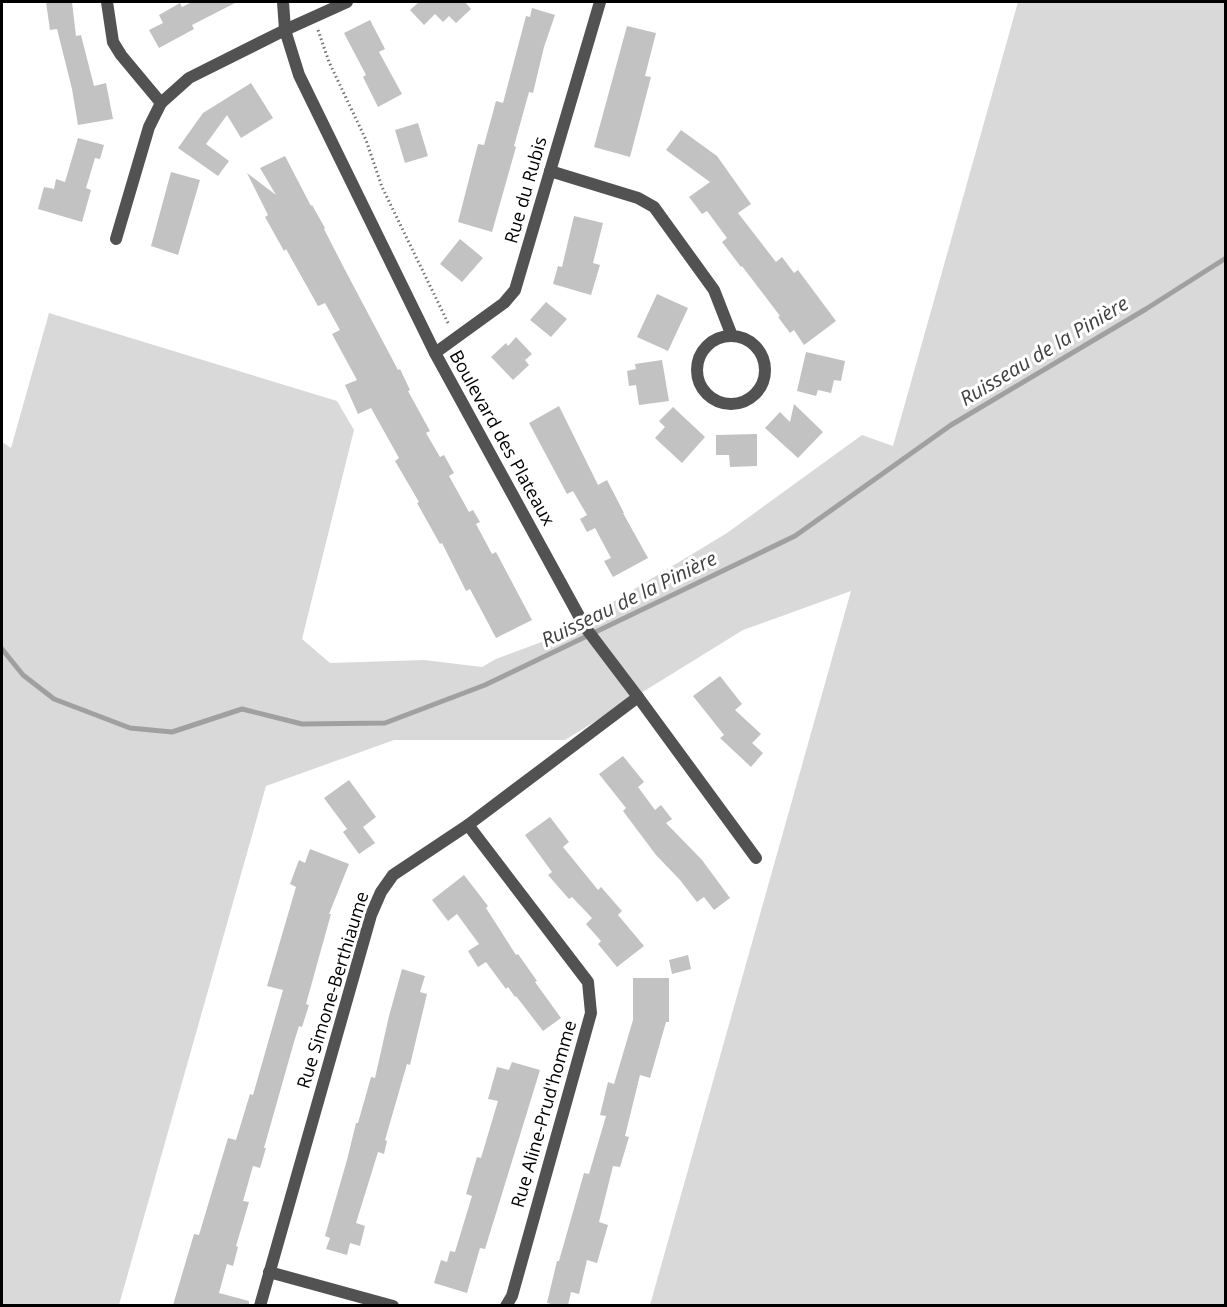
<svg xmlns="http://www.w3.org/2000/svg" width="1227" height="1307" font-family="'Open Sans',sans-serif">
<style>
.green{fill:#d9d9d9}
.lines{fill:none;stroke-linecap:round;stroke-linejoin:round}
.stream{stroke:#a0a0a0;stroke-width:5}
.building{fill:#c2c2c2}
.path{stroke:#747474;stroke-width:3;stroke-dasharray:1.5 3;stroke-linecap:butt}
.minor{stroke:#525252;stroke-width:12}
.labels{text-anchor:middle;stroke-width:6;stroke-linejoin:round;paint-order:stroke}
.street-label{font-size:18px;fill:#000;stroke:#fff}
.water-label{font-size:20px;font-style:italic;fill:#414141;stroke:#fff}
</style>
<rect width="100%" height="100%" fill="#fff"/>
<path class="green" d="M1018,2h207v1303h-575l201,-714 -108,39 -178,110h-171l-128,46 -147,519h-117v-863l9,6 38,-135 288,88 17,29 -52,209 28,24 94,-3 58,7 14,-8 59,-22 172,-104 135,-98 31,11z"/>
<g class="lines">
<path class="stream" d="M2,649l21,26 31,24 76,29 42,4 70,-23 60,15 83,-1 100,-38 310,-149 156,-111 195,-116 80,-51"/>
</g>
<g class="building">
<path d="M46,2h26l4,34 5,-1 13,51 12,-3 7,36 -35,6 -6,-36 -15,-60 -7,1z"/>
<path d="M192,2h45l-45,23 2,4 -35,19 -10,-18 14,-7 -4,-8 21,-12 2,4z"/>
<path d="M419,2h46l6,7 -15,14 -7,-7 -6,6 -8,-8 -11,11 -14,-15z"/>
<path d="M532,8l23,7 -11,32 -11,46 -4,-1 -15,54 2,1 -24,85 -34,-10 20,-78 6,1 12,-44 7,2 23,-87 4,1z"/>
<path d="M370,20l15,29 -6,3 23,42 -24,13 -15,-30 3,-2 -22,-42z"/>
<path d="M627,26l29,7 -11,43 6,1 -21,80 -36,-10z"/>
<path d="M251,83l22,35 -32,20 -14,-23 -21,29 23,17 -11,15 -40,-28 25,-35z"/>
<path d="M418,123l10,33 -23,7 -10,-33z"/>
<path d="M681,130l36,26 34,48 -13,9 38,49 6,-5 12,16 4,-3 38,51 -32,24 -10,-15 -4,3 -12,-16 2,-1 -38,-50 -1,1 -19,-25 5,-4 -20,-27 -5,3 -13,-17 21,-15 -44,-32z"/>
<path d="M78,138l26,7 -4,14 -5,-1 -9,30 5,2 -9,32 -44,-13 6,-22 10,2 2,-10 9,3z"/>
<path d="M285,156l26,50 1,-1 13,23 -1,1 20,39 54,102 2,-1 10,21 -2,1 22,40 -4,2 14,24 4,-2 10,18 -5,3 20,36 4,-2 7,12 -4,2 16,30 4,-2 36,68 -36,18 -26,-49 -4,2 -24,-48 -2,1 -23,-41 2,-1 -24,-41 4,-3 -28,-50 -13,6 -13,-29 12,-5 -25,-46 8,-4 -15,-27 -7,3 -32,-57 -2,2 -19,-34 3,-2 -21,-42 29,22 -16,-27z"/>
<path d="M171,172l29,8 -22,75 -27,-9z"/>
<path d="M574,216l29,7 -10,40 7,2 -9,30 -38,-11 5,-18 4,1z"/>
<path d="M460,239l23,19 -21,24 -22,-18z"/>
<path d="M657,294l31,14 -20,43 -31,-14z"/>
<path d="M546,302l21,17 -16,18 -21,-17z"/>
<path d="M516,337l16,17 -7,6 4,5 -16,15 -22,-23 15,-14 2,3z"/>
<path d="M806,352l39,9 -4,20 -7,-1 -3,13 -13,-3 -2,6 -19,-5z"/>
<path d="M662,360l7,41 -30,4 -3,-20 -7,1 -2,-15 9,-2 -1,-5z"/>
<path d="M794,404l29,28 -25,26 -33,-30 15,-16 10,10z"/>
<path d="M559,406l39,79 9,-5 17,33h-1l25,45 -35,19 -9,-16 7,-3 -16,-30 -8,4 -7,-13 7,-4 -14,-24 -6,3 -38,-71z"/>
<path d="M673,407l32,30 -23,26 -27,-25 10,-11 -6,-6z"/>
<path d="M757,434v32l-27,1 -1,-12h-13v-20z"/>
<path d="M720,676l22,28 -7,6 26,24 -9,9 11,10 -12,14 -31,-29 4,-3 -31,-39z"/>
<path d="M623,756l21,26 -6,5 17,23 6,-5 11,14 -6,4 36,37 28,38 -16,12 -10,-13 -7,5 -17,-22 -24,-25 -33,-44 3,-3 -27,-34z"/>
<path d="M349,780l27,37 -13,10 12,16 -16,11 -16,-22 4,-3 -23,-31z"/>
<path d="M550,817l19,25 -6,5 35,43 3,-3 21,24 -4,4 26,31 -27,21 -19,-23 3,-3 -15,-17 6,-6 -20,-21 -3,2 -21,-24 4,-3 -27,-37z"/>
<path d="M310,849l39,15 -20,50h2l-25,90 3,1 -7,22 -3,-1 -5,16 -30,106h2l-6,20 -7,-2 -10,35 6,1 -13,44 2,1 -5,19 -6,-2 -8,29 30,8v4h-76l21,-71 5,1 29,-97 8,2 14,-46 3,1 30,-105 -16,-4 29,-99 -6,-3 9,-24 6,3z"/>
<path d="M464,875l24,31 -2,2 30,47 2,-1 19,27 -2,1 26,36 -18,13 -27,-35 -1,1 -7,-10 -2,2 -20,-27 -8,5 -10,-16 11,-7 -22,-30 -9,7 -16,-21z"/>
<path d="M688,955l3,14 -19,5 -3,-14z"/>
<path d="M402,969l23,7 -5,16 7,2 -17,71 -3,-1 -22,76 2,1 -3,13 -6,-2 -22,71 9,3 -5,20 -10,-3 -3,12 -21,-6 4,-11 -5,-2 22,-76 9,-37h2l13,-46 4,1 14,-62z"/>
<path d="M633,978h36v44h-3l-16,56 -10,-3 -15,61 4,1 -9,30 -7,-1 -14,56 9,3 -11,38 -10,-3 -8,34 -8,-2 -3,13h-13l-8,-2 10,-42h2l25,-88 5,1 17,-58 -6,-1 8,-33 6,2 19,-64z"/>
<path d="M512,1062l28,8 -55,179 -5,-1 -13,45 -33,-10 7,-23 6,2 3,-11 5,1 17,-56 -6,-2 11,-37 4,1 17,-57 -10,-2 9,-32 12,3z"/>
</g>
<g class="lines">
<path class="path" d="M318,30l11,32 37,78 16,47 67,138"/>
<g class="minor">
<path d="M107,2l6,40 8,13 40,48"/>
<path d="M283,2l2,28 14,45 136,278 150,274 53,70 118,161"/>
<path d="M550,171l88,27 16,9 60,83 18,46"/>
<path d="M116,239l33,-112 12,-24 28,-25 96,-48 62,-28"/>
<circle cx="731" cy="370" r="34"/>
<path d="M435,353l69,-50 11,-13 85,-288"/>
<path d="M468,825l120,157 3,31 -79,283 -6,10"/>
<path d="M269,1272l124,34"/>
<path d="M260,1306l111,-391 10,-23 12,-17 75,-50 170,-128"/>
</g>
</g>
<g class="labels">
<g class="street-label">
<text transform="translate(526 190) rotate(-74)" y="6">Rue du Rubis</text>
<text transform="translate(502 438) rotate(61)" y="6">Boulevard des Plateaux</text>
<text transform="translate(333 990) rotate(-73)" y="6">Rue Simone-Berthiaume</text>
<text transform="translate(544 1114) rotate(-74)" y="6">Rue Aline-Prud'homme</text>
</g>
<g class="water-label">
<text transform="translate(1044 351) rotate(-31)" y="7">Ruisseau de la Pinière</text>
<text transform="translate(629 599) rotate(-26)" y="7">Ruisseau de la Pinière</text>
</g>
</g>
<rect width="1227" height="1307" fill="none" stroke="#000000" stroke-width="6"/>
</svg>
